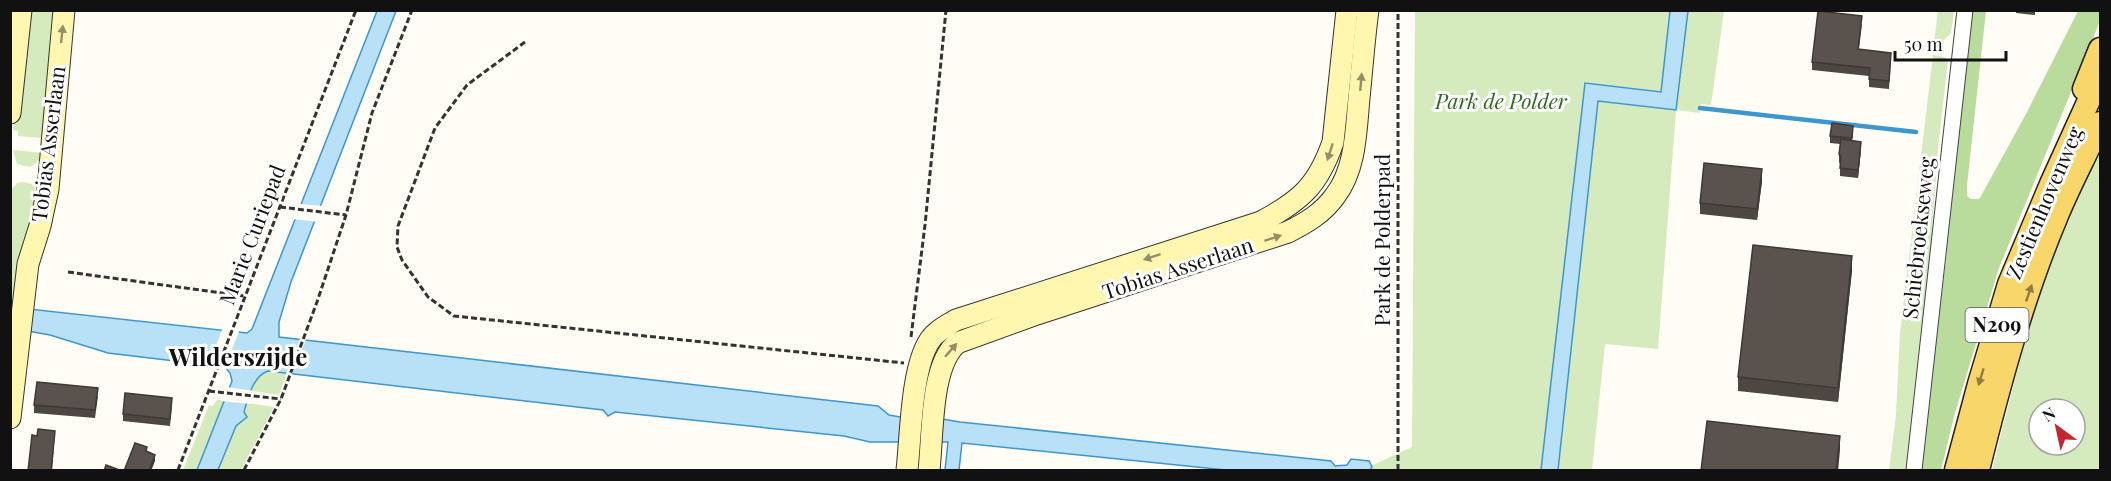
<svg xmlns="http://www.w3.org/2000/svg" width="2111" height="481" font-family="'Playfair Display',serif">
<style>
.green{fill:#d5ebbd;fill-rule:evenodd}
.forest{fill:#b9dc9c}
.water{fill:#b8e0f7;stroke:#3e96cf;stroke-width:1.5}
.pier{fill:#fffdf5}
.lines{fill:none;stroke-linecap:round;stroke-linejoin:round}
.stream{stroke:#3e96cf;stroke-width:4.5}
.street-casing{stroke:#444;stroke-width:17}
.secondary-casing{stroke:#333;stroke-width:23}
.primary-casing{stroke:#222;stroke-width:25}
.path{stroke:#333;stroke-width:3;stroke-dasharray:6 3;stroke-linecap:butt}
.street{stroke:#fff;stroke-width:15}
.secondary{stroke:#fff6b0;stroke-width:21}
.primary{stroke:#f9d66a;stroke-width:22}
.wall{fill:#4d4742}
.shaded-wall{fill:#3f3936}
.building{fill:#5a524d;stroke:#3f3936;stroke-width:1.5}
.oneway{fill:#948f68}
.oneway2{fill:#917d42}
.labels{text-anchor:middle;stroke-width:6;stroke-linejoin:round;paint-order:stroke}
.shield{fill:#fff;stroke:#585858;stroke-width:1.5}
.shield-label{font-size:20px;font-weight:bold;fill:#111}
.park-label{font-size:21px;font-style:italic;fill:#2f6b1f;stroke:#fff}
.street-label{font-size:21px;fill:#111;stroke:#fff}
.quarter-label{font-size:24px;font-weight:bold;fill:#111;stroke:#fff}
</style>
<rect width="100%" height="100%" fill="#fffdf5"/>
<g class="green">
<path d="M25,11h36l-13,122h-6l-1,5 -23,-2v-5l-5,-1z"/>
<path d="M1415,11h266l-9,86 -82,-4 -37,377h-191l50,-23z"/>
<path d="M1688,11h36l-13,94 -10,-1 -1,9 -24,-3 -18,239 -53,-5 -13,126h-34l40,-370 78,9z"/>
<path d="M1938,11h16l-3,22 -10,10 -7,-1z"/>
<path d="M1933,55l11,2 4,3 -10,89 -9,121 -23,200h-17l7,-55 4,-82z"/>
<path d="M2100,139v331h-108l40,-158 35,-100zM2039,409h36v36h-36z"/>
<path d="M13,150l31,3 -5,8 -9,6 -13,-3z"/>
<path d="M22,182l10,2 5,9 -19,114h-7v-117l6,-7z"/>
<path d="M264,371l23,2 -8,22 -27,-4 5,-12z"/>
<path d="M217,400h7l-27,70h-14l26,-65 4,1z"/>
<path d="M247,403l27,4 -33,63h-23l18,-44 11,-8 -3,-5z"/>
</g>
<path class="forest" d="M1971,11h15l-19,174v11l4,3h8l2,-3 45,-82 52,-103h22v10l-101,247 -44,145 -14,57h-21l26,-211 15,-166z"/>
<g class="water">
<path d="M377,11h19l-105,271 -12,40v15l599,69 11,9 17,3 1,-5 53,9 362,38 9,1 4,5 12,-1 4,-6 18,2 3,6 -2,3h-144l-264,-27 -3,27h-14l3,-28h-78l-26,-6 -229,-24 -7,4 -5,-6 -335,-39c-15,5 -20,27 -24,41l3,5 -11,9 -18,44h-21l35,-89 -2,-8 -5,-6 -117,-14 -58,-18 -39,-7v-21l236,26 5,-4z"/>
<path d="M1670,11h18l-12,99 -78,-9 -40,369h-17l44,-387 76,9z"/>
</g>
<g class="pier">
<path d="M299,204l25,2 -6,16 -25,-3z"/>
<path d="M223,327l17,2 -16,41 -16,-3z"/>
<path d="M301,336l6,1 -16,39h-6z"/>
<path d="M226,387l29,4 -5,13 -29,-3z"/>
</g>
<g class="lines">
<path class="stream" d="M1700,108l216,24"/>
<g class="street-casing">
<path id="street" d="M1914,470l51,-460"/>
</g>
<g class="secondary-casing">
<g id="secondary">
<path d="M10,113l11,-103"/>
<path d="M10,418l18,-154 12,-38 8,-37 16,-179"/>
<path d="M907,470c4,-34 4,-102 23,-130 6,-9 16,-14 26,-20l305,-98c39,-21 57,-36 72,-80l14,-132"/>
<path d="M929,470c4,-34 1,-104 28,-127l80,-29 251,-82c18,-9 35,-19 47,-36 21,-27 21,-66 24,-98 3,-29 5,-58 9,-88"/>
</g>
</g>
<g class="primary-casing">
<g id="primary">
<path d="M2084,89l16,-40"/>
<path d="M1956,470l23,-86 30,-100 42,-100 49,-108"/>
<path d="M1978,470c21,-85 44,-171 78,-252 13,-32 30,-63 44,-95"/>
</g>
</g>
<g class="path">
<path d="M525,42l-58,43 -32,43 -37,98 -1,21 5,13 26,37 26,19 450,47"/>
<path d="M280,207l66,8"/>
<path d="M68,272l176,24"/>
<path d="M911,337l14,-112 21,-215"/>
<path d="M209,391l72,8"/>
<path d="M178,470l178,-460"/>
<path d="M244,470l37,-71 36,-97 29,-87 26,-102 40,-103"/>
<path d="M1398,470v-460"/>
</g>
<use href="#street" class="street"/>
<use href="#secondary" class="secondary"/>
<use href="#primary" class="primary"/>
</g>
<g class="wall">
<path d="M2016,10h19v5l-19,-2z"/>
<path d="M1862,24l-3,25 32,11 -2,29 -20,-2v-11l-57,-6v-8z"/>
<path d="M1853,133l-1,8 9,9 -3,28 -18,-2v-12l-1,-2v-8l1,-10 -10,-1v-7z"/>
<path d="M1762,181l-5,39 -57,-6v-11z"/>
<path d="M1852,270l-14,132 -100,-11v-14z"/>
<path d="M98,396l-3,22 -61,-5v-8z"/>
<path d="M172,405l-2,21 -47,-5v-7z"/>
</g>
<g class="shaded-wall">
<path d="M1861,142v8l-3,28v-8z"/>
<path d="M1762,169v12l-5,39v-11z"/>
<path d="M1852,256v14l-14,132v-14z"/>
<path d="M55,431l-3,40h-1z"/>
<path d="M1840,436v14l-2,21h-2z"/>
<path d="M155,455v6l-4,10h-2z"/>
</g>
<g class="building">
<path d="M1818,11l44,5 -4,33 33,4 -2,28 -20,-2 1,-11 -58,-6z"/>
<path d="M1832,123l21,3 -1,12 -22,-2z"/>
<path d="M1841,139l20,3 -3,28 -18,-2 1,-11 -2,-3z"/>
<path d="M1704,163l58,6 -5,40 -57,-6z"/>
<path d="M1753,245l99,11 -14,132 -100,-11z"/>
<path d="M37,382l61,6 -3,22 -61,-5z"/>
<path d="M125,393l47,5 -2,21 -47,-5z"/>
<path d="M1707,421l133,15 -4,35h-135z"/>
<path d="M38,429l17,2 -4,40h-23l4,-36 5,1z"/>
<path d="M135,443l12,4 -1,4 9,4 -6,16h-25z"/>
<path d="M106,465l16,6h-18z"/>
</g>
<defs><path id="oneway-solid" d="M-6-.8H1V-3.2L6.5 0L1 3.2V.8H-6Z" transform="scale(1.5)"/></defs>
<g class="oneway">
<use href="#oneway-solid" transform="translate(62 34) rotate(-84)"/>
<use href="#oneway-solid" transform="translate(1361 82) rotate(-85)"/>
<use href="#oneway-solid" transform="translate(1330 152) rotate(108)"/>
<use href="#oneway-solid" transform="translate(1273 238) rotate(-18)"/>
<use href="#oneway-solid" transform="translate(1152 257) rotate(162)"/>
<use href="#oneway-solid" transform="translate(951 350) rotate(-49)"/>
</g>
<g class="oneway2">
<use href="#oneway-solid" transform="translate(2029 293) rotate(-71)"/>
<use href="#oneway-solid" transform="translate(1981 377) rotate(107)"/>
</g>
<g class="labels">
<rect class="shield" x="1965.5" y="308" width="63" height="34" rx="4.5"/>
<g class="shield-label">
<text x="1997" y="332">N209</text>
</g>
<g class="park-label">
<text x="1501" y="109">Park de Polder</text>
</g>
<g class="street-label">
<text transform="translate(49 144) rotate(-83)" y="7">Tobias Asserlaan</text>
<text transform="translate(2045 203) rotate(-67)" y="7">Zestienhovenweg</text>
<text transform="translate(253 235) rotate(-69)" y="7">Marie Curiepad</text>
<text transform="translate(1919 238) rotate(-84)" y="7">Schiebroekseweg</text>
<text transform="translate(1383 240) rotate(-90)" y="7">Park de Polderpad</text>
<text transform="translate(1178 269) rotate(-18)" y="7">Tobias Asserlaan</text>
</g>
<g class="quarter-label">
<text x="238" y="366">Wilderszijde</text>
</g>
</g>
<rect width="2111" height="481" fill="none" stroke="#111111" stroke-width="24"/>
<g transform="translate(2057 427) rotate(327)"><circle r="28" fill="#ffffff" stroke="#a0a0a0" stroke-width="1.5"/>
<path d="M0-4.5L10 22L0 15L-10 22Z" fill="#c4252e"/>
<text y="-9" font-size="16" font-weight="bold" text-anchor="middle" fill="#111111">N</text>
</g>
<path d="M1895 51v9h111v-9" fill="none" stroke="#111111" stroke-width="3"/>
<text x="1904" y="51" font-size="18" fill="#111111" stroke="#ffffff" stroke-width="4.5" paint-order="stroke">50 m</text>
</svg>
